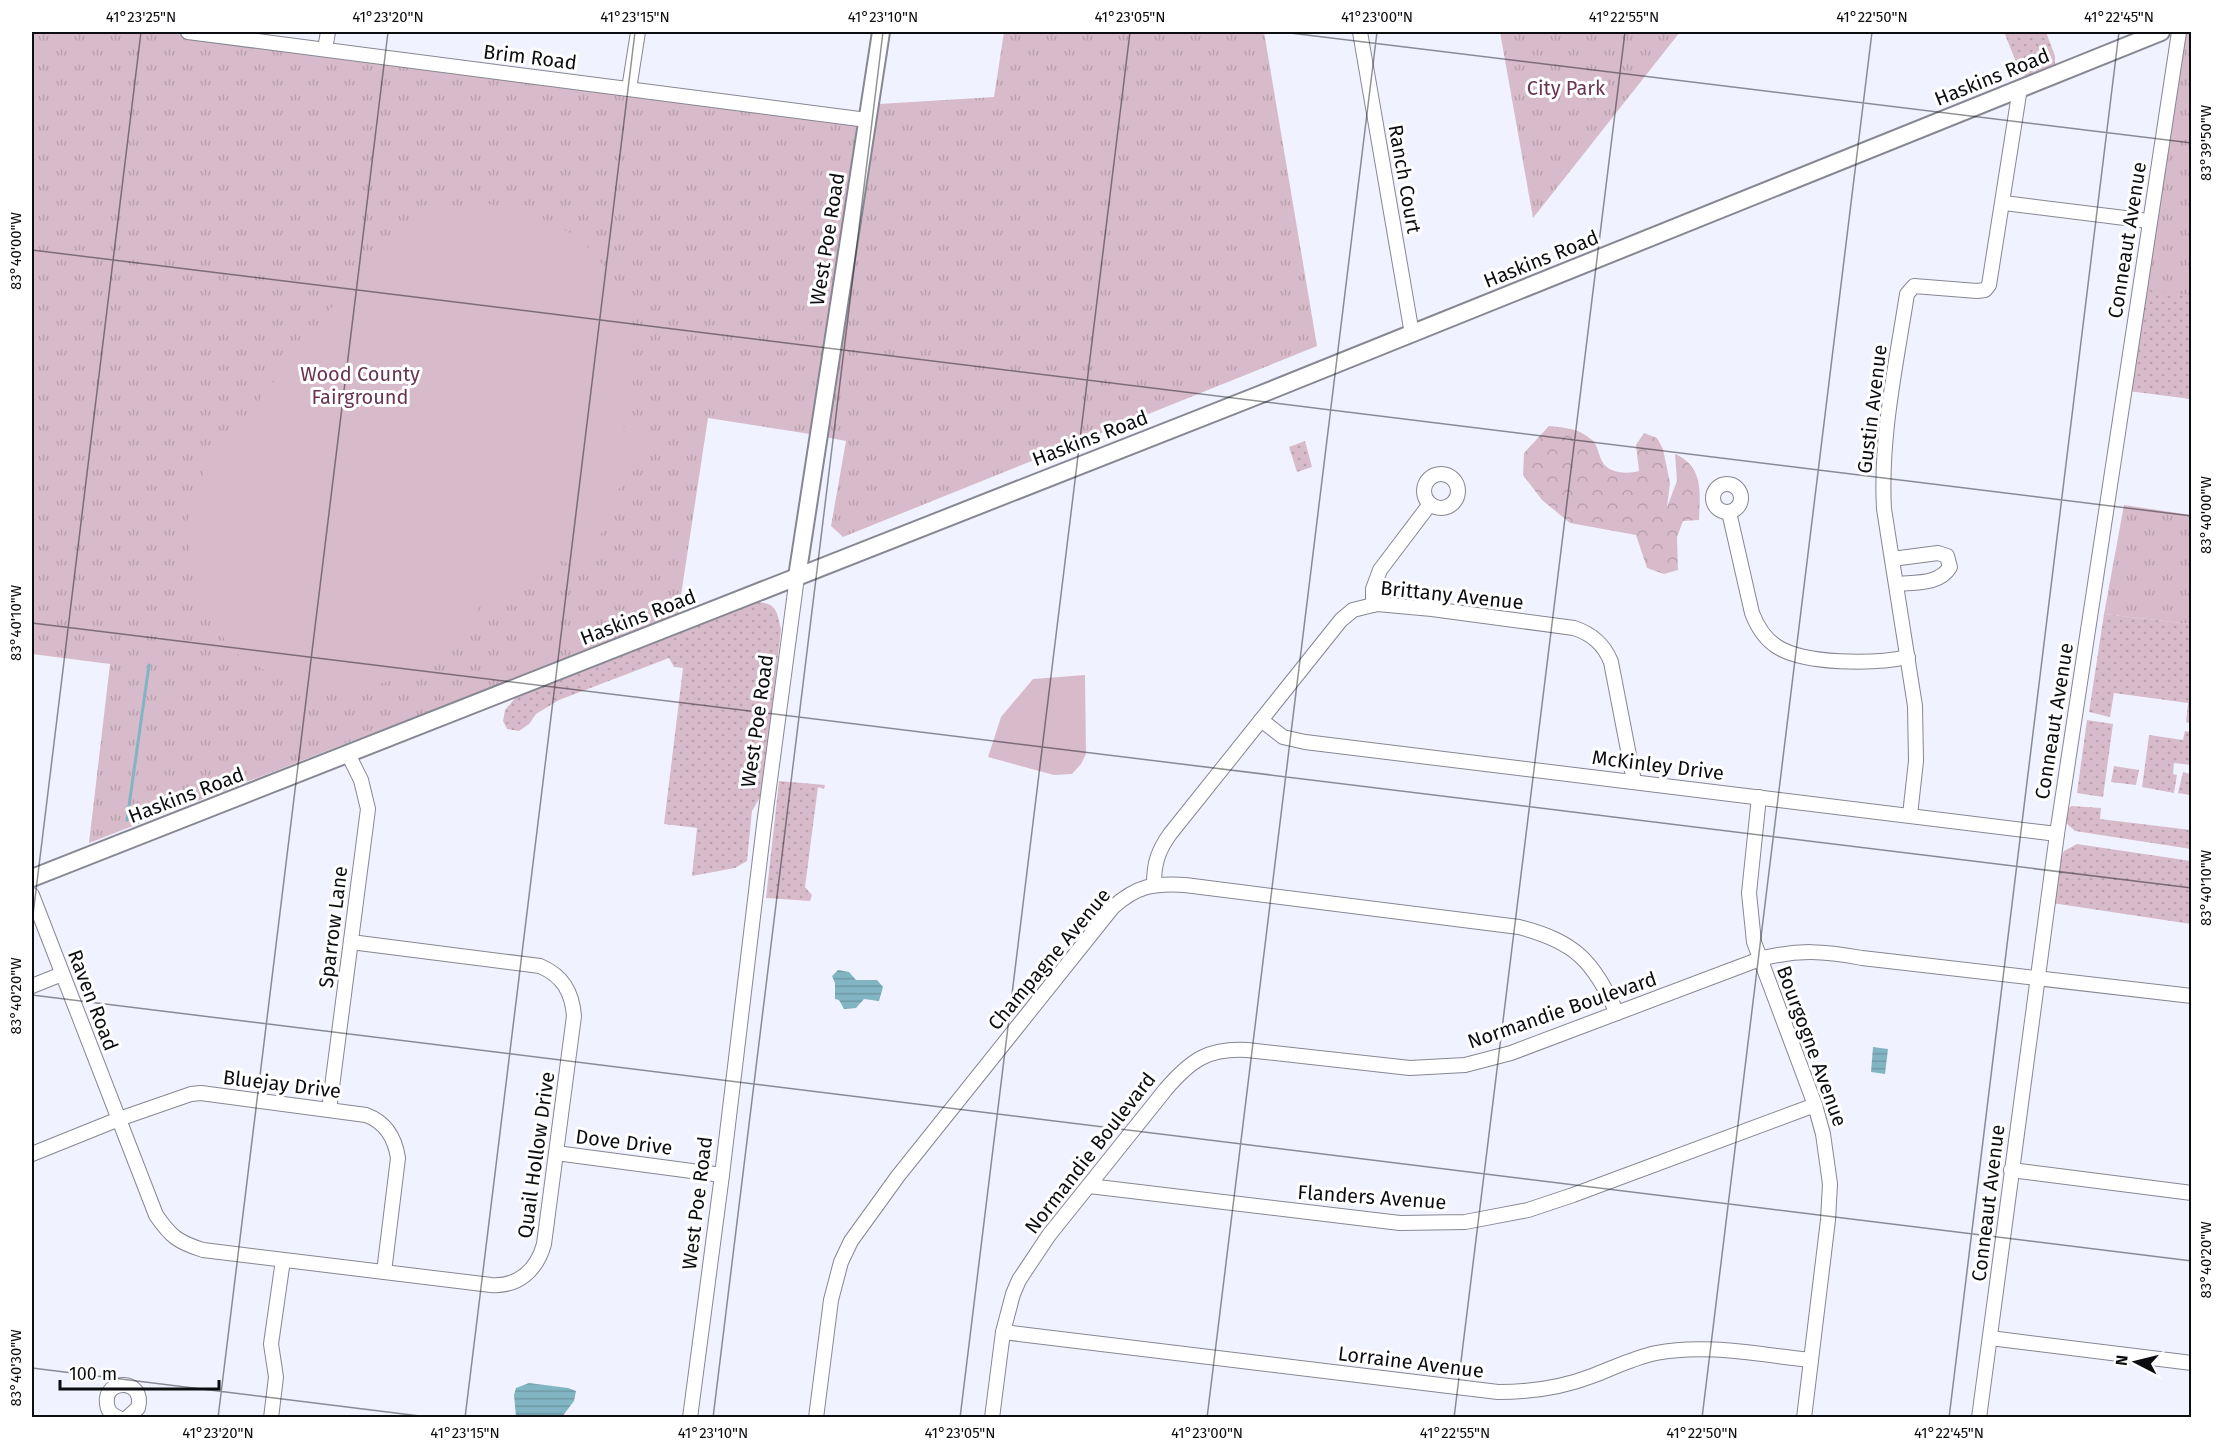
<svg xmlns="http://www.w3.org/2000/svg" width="2223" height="1449" font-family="'Fira Sans',sans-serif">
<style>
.grass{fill:url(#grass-dots)}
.forest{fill:url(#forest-crowns)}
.park{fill:url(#park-tufts)}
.pitch{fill:#d8bbca}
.water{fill:url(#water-rules)}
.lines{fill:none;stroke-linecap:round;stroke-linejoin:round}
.stream{stroke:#82b5c3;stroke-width:3}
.minor-casing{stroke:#868792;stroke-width:16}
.major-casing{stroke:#868792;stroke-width:20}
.minor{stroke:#fff;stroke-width:14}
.major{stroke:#fff;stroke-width:16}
.ticks{fill:none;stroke:#0c0d11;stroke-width:1.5;stroke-opacity:0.45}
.labels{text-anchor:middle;stroke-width:6;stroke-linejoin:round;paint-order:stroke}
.street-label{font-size:20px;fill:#0c0d11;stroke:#fff}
.park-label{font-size:20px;fill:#6a3453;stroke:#fff}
.neatline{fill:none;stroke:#0c0d11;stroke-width:2}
.ticks-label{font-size:15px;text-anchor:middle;fill:#0c0d11}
</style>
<defs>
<pattern id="grass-dots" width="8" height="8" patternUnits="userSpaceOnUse" patternTransform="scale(1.5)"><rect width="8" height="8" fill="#d8bbca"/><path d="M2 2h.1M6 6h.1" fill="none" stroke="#b8a0ac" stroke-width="1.8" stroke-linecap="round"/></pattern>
<pattern id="forest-crowns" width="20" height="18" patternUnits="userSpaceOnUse" patternTransform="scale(1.5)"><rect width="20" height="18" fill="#d8bbca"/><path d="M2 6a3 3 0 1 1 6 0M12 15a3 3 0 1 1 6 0" fill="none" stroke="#b8a0ac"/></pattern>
<pattern id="park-tufts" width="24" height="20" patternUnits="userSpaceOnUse" patternTransform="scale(1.5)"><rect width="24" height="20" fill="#d8bbca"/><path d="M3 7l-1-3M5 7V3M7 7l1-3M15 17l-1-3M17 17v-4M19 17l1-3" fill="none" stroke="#b8a0ac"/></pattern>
<pattern id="water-rules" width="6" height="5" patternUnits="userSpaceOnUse" patternTransform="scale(1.5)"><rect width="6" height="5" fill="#82b5c3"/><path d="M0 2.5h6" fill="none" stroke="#6f9aa6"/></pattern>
</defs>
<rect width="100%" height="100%" fill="#f1f2ff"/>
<g class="grass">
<path d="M2004,32h42l9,24v11l-27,11 -8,-6z"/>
<path d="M2191,203v196l-63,-8 17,-101z"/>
<path d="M1305,441l7,26 -15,5 -8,-25z"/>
<path d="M754,602c21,0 23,7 27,27l-18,163 -11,19 -5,50 -12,7 -43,8 5,-48 -33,-4 19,-156 -9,-1 -5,-9 -110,42 -23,14 -7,10 -10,7 -12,-2 -4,-8 2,-11 11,-13z"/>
<path d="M2104,614l87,10v104l-2,-1 1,-4 -4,-1 2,-19 -74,-10 -4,24 -21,-5z"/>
<path d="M2087,720l26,4 -10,73 -26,-4z"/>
<path d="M2185,731l6,1v63l-13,-2 5,-21 7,2 1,-9 -17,-2 -1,11 4,1 -3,18 -32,-6 7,-52 34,5z"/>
<path d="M2114,766l25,4 -3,15 -25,-3z"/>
<path d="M779,781l46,4 -1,4 -6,-2 -13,100 7,8 -2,6 -44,-3z"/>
<path d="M2071,806l30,2 -1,11 91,11v19l-116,-18 -9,-8 -1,-10z"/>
<path d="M2077,844l114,17v63l-139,-21 6,-41 6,-11z"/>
</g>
<path class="forest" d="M1549,426c18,2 29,2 43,14 6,5 6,14 10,21 6,13 26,13 37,10l-3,-26 8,-12 13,5 6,11 7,34 -3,24 10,-26 -2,-27c29,13 25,38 24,66l-16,1 -6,16 1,33 -14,4 -17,-6 -11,-33 -66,-12 -28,-23 -19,-25 1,-22z"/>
<g class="park">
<path d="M32,32h156l678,88 13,-16 115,-7 10,-65h260l53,314 -474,191 -12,-11 15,-85 -36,-7 -102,-16 -30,197 -589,228 21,-179 -78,-10z"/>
<path d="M1500,32h180l-147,186z"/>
<path d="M2179,32h12v263l-52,-6z"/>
<path d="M2124,505l67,10v109l-87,-10z"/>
</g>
<g class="pitch">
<path d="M485,204l37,4 56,29 25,28 24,41 7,32 -8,67 -6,19 32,22 -40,52 9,6 -44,65 -26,-15 -39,51 -23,-9 -47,55 -43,27 -51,15 -60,-9 -54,-32 -36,-50 -12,-77 18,-54 182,-233 47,-26z"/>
<path d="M1085,675l1,79 -5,10 -9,10 -18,1 -66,-18 13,-40 32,-38z"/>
</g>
<g class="water">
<path d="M838,970l11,2 7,8h21l6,7 -4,14 -15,-2 -8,9 -12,1 -5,-9 -4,-1v-16l-3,-7z"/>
<path d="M1873,1047l15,2 -3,25 -14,-2z"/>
<path d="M529,1383l39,5 8,3 -2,10 -12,16h-46l-2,-22 2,-7z"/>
</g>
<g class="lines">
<path class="stream" d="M127,820l22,-155"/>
<g class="minor-casing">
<g id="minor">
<path d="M188,32l679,88"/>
<path d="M1360,32l52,302"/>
<path d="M325,49l3,-17"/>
<path d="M629,89l9,-57"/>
<path d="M2004,203l145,18"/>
<circle cx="1441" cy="491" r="17"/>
<circle cx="1727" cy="498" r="14"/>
<path d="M1729,512l23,101c5,13 12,25 24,33 28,19 99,18 132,11"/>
<path d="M1892,559l46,-6 9,3 3,11c-11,18 -35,15 -54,17"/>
<path d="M1373,605v-16l7,-19 50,-66"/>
<path d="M1261,720l22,17 22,5 752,92"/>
<path d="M1759,797l-10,96 5,49 61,163 8,29 7,50 -2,36 -24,198"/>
<path d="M1910,815l6,-54 -1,-55 -31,-197c-4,-72 12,-144 23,-215l7,-8 63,5 8,-1 4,-5 31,-197"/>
<path d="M1154,884c0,-21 4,-33 16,-50l171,-214 12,-10 24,-6 55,5 142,19c18,6 30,16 37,34l23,119"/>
<path d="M32,895l124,320c15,22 22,27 47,35l288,35c27,2 46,-15 53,-41l30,-228c-2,-24 -11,-40 -34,-50l-189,-24"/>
<path d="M32,986l30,-12"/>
<path d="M329,1110l39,-301 -7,-29 -13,-26"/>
<path d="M556,1153l166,22"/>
<path d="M32,1154l87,-35 72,-25 10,-1 165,22c19,7 29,23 32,43l-14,114"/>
<path d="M2011,1170l181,23"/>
<path d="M1089,1186l311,37 65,-1 63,-12 45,-15 242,-90"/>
<path d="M1003,1332l495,60c32,0 63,-4 94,-16 21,-8 41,-18 64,-23 51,-10 104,2 155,7"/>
<path d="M1990,1338l202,25"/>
<path d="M119,1418c-7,-3 -11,-6 -12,-14 -4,-26 39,-26 31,4l-11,10"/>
<path d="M271,1418l5,-41 -5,-33 12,-84"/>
<path d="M690,1418l32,-243 42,-350 33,-248"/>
<path d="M816,1418l15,-118 10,-38 10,-21 47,-65 215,-269c24,-21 40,-24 72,-22l334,42c57,15 73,33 98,86"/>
<path d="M992,1418l11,-86 10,-38 6,-14 30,-45 117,-146c25,-29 42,-41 81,-39l163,18 55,-3 46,-12 249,-94c38,-10 64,-8 102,-1l330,38"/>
<path d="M1979,1418l78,-584 122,-802"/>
</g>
</g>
<g class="major-casing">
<g id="major">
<path d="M797,577l84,-545"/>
<path d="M32,878l1227,-483 902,-363"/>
</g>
</g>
<use href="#minor" class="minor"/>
<use href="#major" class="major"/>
</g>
<path class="ticks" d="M1282,32l910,111M32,250l2160,266M32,623l2160,265M32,923l109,-891M32,995l2160,266M32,1368l404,50M218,1418l170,-1386M465,1418l170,-1386M713,1418l170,-1386M960,1418l170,-1386M1207,1418l170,-1386M1454,1418l171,-1386M1702,1418l170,-1386M1949,1418l170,-1386"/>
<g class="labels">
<g class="street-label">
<text transform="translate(530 57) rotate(7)" y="7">Brim Road</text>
<text transform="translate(1992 77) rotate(-22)" y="7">Haskins Road</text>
<text transform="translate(1405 179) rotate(80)" y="7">Ranch Court</text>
<text transform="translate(827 239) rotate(-81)" y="7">West Poe Road</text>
<text transform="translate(2127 240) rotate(-81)" y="7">Conneaut Avenue</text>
<text transform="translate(1541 259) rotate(-22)" y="7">Haskins Road</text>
<text transform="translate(1872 409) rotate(-83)" y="7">Gustin Avenue</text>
<text transform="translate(1090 438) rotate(-21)" y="7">Haskins Road</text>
<text transform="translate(1452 595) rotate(6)" y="7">Brittany Avenue</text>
<text transform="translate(638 617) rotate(-21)" y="7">Haskins Road</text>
<text transform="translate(757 721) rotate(-82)" y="7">West Poe Road</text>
<text transform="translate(2054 721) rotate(-81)" y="7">Conneaut Avenue</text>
<text transform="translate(1658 765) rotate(7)" y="7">McKinley Drive</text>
<text transform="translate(186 795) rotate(-21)" y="7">Haskins Road</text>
<text transform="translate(333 927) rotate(-83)" y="7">Sparrow Lane</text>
<text transform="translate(1049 959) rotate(-50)" y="7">Champagne Avenue</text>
<text transform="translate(93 1000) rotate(69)" y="7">Raven Road</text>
<text transform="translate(1562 1010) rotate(-19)" y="7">Normandie Boulevard</text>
<text transform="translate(1812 1046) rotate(70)" y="7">Bourgogne Avenue</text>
<text transform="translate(282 1084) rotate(7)" y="7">Bluejay Drive</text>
<text transform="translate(624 1142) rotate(7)" y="7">Dove Drive</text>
<text transform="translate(1090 1153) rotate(-52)" y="7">Normandie Boulevard</text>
<text transform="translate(536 1155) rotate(-82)" y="7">Quail Hollow Drive</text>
<text transform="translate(1372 1197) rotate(4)" y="7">Flanders Avenue</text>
<text transform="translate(697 1203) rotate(-83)" y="7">West Poe Road</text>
<text transform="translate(1988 1203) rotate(-83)" y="7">Conneaut Avenue</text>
<text transform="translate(1411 1362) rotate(7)" y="7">Lorraine Avenue</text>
</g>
<g class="park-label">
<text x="1566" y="95">City Park</text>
<text x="360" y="381">Wood County<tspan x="360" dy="23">Fairground</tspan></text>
</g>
</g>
<rect width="2223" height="1449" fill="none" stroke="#ffffff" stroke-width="66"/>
<g transform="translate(2136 1362) rotate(277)" stroke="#ffffff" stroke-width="4.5" paint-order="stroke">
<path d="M0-4.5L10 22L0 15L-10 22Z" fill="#0c0d11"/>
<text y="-9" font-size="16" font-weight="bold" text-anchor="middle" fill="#0c0d11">N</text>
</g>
<path d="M60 1380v9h159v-9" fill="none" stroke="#0c0d11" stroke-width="3"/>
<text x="69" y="1380" font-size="18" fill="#0c0d11" stroke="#ffffff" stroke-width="4.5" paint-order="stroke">100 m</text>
<rect x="33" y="33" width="2157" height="1383" class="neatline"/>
<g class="ticks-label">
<text x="141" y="22">41°23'25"N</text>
<text x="388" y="22">41°23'20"N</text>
<text x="635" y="22">41°23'15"N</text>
<text x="883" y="22">41°23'10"N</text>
<text x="1130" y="22">41°23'05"N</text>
<text x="1377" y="22">41°23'00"N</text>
<text x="1624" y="22">41°22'55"N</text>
<text x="1872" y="22">41°22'50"N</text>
<text x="2119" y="22">41°22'45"N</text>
<text transform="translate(2206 143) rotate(-90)" y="5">83°39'50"W</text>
<text transform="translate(16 251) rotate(-90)" y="5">83°40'00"W</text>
<text transform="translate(2206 515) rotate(-90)" y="5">83°40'00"W</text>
<text transform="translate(16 623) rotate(-90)" y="5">83°40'10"W</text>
<text transform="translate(2206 888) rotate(-90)" y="5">83°40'10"W</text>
<text transform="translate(16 996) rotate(-90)" y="5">83°40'20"W</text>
<text transform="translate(2206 1260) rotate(-90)" y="5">83°40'20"W</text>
<text transform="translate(16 1368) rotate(-90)" y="5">83°40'30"W</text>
<text x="218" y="1438">41°23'20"N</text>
<text x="465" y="1438">41°23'15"N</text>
<text x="713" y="1438">41°23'10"N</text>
<text x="960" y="1438">41°23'05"N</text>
<text x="1207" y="1438">41°23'00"N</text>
<text x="1455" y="1438">41°22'55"N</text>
<text x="1702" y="1438">41°22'50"N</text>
<text x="1949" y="1438">41°22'45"N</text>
</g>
</svg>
